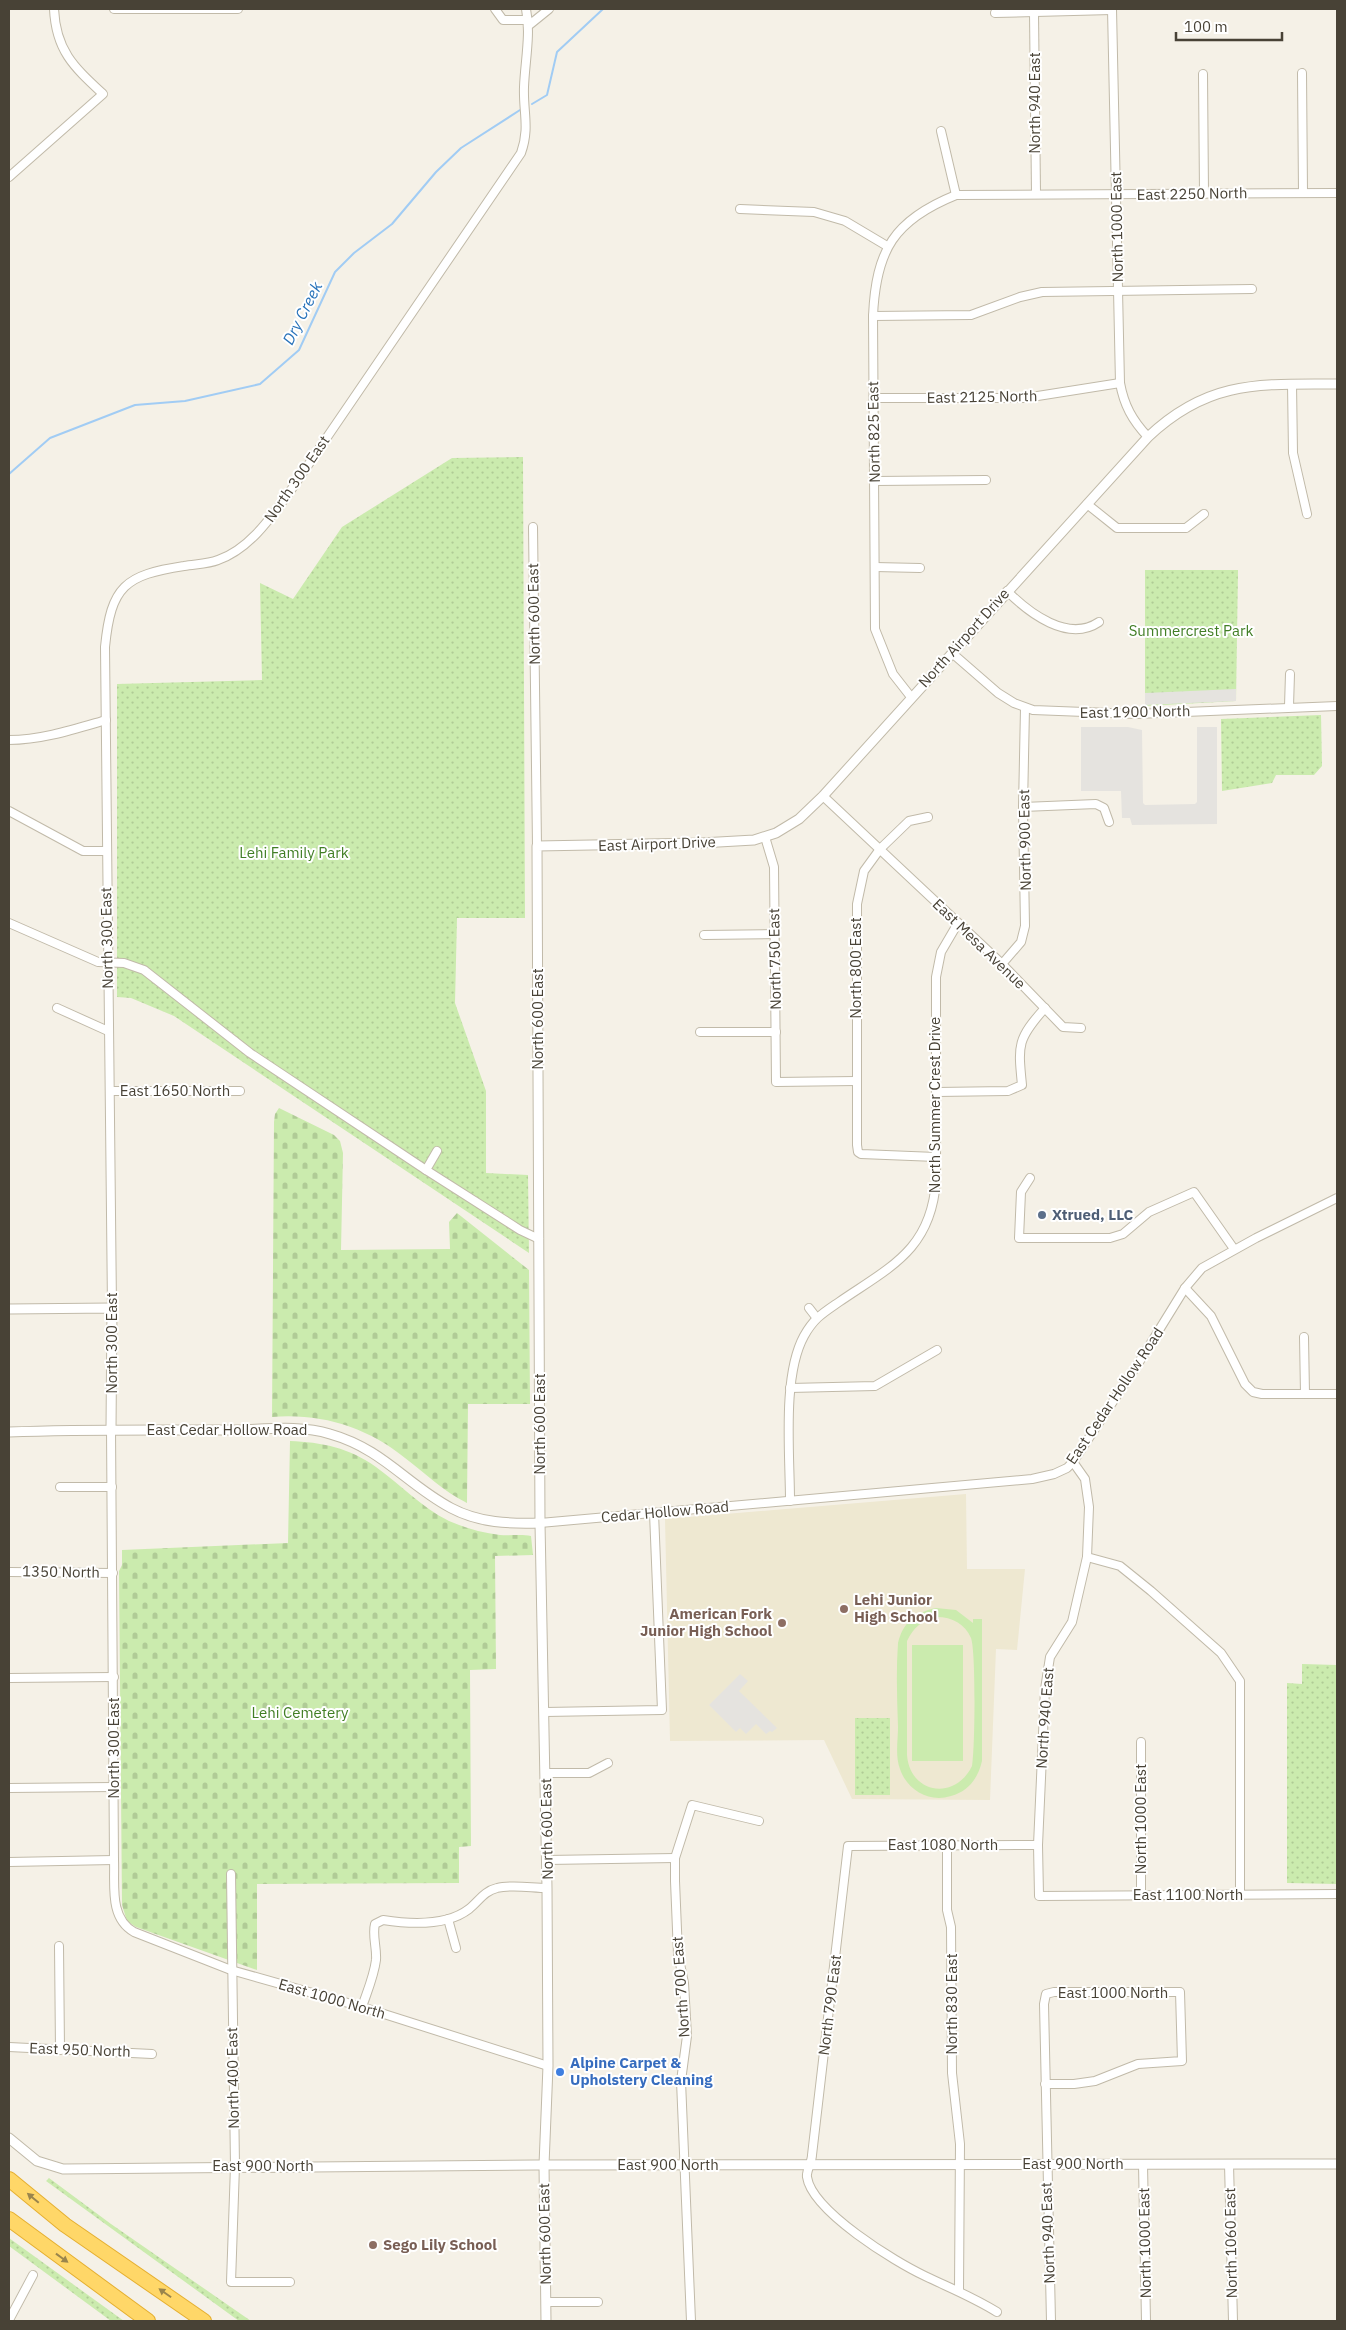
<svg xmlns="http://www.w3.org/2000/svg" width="1346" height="2330" font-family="'IBM Plex Sans',sans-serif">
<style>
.education{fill:#eee8d1}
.grass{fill:url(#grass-dots)}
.cemetery{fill:url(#cemetery-stones)}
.garden{fill:#cbebae;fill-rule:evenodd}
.parking{fill:#e5e3df}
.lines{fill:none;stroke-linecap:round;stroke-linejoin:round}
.stream{stroke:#a1ccf4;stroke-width:2}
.minor-casing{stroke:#c1baa9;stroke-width:10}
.tertiary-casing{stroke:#c1baa9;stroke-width:11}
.motorway-casing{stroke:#e5af30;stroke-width:16}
.minor{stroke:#fff;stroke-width:8}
.tertiary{stroke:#fff;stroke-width:9}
.motorway{stroke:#ffd768;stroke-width:14}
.oneway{fill:#9a854c}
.service-dot{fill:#5c6f8a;stroke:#fff;stroke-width:2}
.education-dot{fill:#8d6e63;stroke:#fff;stroke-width:2}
.shop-dot{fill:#3f7fe0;stroke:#fff;stroke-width:2}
.labels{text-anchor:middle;stroke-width:4;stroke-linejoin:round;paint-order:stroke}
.street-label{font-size:15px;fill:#484236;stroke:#fff}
.park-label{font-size:15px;fill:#417e25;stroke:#fff}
.service-label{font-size:15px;font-weight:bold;fill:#4e5e75;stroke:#fff;text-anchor:start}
.education-label{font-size:15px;font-weight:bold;fill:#785e54;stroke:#fff;text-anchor:start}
.shop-label{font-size:15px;font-weight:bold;fill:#366cbe;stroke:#fff;text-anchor:start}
.water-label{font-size:16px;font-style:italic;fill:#2973ba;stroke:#fff}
</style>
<defs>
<pattern id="grass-dots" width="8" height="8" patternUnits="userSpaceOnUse" patternTransform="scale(1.25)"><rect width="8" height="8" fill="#cbebae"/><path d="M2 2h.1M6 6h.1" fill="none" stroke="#b0cb96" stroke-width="1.8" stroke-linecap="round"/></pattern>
<pattern id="cemetery-stones" width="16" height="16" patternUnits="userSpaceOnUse" patternTransform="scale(1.25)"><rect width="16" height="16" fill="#cbebae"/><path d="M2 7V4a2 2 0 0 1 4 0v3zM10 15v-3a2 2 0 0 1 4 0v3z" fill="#b0cb96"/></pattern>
</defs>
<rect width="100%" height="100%" fill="#f5f1e7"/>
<path class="education" d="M966,1494l1,75h58l-8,81 -21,-1 -6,151 -138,-1 -28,-59 -154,1 -5,-222z"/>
<g class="grass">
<path d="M523,457l2,461h-68l-2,85 31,88v82l42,2 1,78 -355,-237 -43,-18 -14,-1v-313l145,-4 -2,-97 33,16 49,-72 110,-69z"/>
<path d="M1145,570h93l-2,131 -91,5z"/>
<path d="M1321,715l1,51 -8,9h-38l-4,8 -50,8 -1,-72z"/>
<path d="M1302,1664l35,1v219l-50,-1v-200l15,1z"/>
<rect x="855" y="1718" width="35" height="77"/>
<path d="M49,2178l62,46 140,97h-12l-193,-140z"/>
<path d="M9,2238l115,83h-13l-102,-75z"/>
</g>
<g class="cemetery">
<path d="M279,1108l55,27 6,6 3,12 -2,97 109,-1 -1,-27 8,-9 72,57 1,134h-62l-1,99c-24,-12 -41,-29 -62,-45 -38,-31 -84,-45 -133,-41l2,-295 1,-8z"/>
<path d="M290,1441c31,1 60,7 86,26 25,18 45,40 73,54 16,7 34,12 51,14 10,1 21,-1 31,1l2,19 -38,1 1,113 -26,1 1,176 -12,1v36l-202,1v86l-121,-43 -9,-6 -5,-16 -3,-334 3,-6v-15l166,-7z"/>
</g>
<g class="garden">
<path d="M936,1608l20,2 17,13v-4h9v142c-4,17 -13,30 -31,35 -22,7 -44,-6 -51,-27 -5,-13 -2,-29 -2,-42 -1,-28 -2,-56 0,-84 5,-21 18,-31 38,-35zM937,1617c15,0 28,7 34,21 5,13 4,112 1,128 -17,35 -62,28 -65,-11v-114c7,-14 15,-21 30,-24z"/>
<rect x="912" y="1645" width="51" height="116"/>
</g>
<g class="parking">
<path d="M1236,689v12l-91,4v-12z"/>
<path d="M1081,727h47l14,3 1,73 2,2 50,-1 2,-2v-75h20v97l-85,1 -2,-7h-8l-1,-27h-40z"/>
<path d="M740,1674l8,7 -9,10 38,37 -5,4 -2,-1 -4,3 -10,-10 -10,10 -6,-6 -4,4 -27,-27z"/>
</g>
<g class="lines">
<g class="stream">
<path d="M532,104l15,-9 10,-43 46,-43"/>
<path d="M9,474l41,-36 85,-33 50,-4 75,-17 39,-34 36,-78 19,-19 38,-29 44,-52 25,-24 59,-38"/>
</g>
<g class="minor-casing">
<g id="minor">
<path d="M114,9h124"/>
<path d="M495,9l8,11h25"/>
<path d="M1112,9l8,374c4,22 12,37 28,54"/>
<path d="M995,13l117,-3"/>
<path d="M1034,13l2,181"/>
<path d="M528,26l21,-17"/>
<path d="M1302,73l1,120"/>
<path d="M1203,74l1,120"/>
<path d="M941,131l15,64"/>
<path d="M9,177l94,-83c-29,-27 -47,-43 -49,-85"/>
<path d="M740,209l74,3 31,9 42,25"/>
<path d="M873,316l98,-1 49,-18 22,-5 210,-3"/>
<path d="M1292,384l1,69 14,61"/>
<path d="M873,398h152l95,-15"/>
<path d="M875,481l111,-1"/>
<path d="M1087,504l30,24h69l18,-14"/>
<path d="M533,527l4,319"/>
<path d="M875,567l45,1"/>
<path d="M1007,591c22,22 61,52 92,31"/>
<path d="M952,653l46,40 16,10 19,7 103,4 201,-8"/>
<path d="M911,697l-18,-23 -18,-45 -2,-313c3,-66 21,-96 83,-121l381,-2"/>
<path d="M1289,706l1,-32"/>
<path d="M9,740c33,0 66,-11 97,-20"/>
<path d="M823,796l179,168 61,63 18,1"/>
<path d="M1023,807l73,-3 8,4 5,14"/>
<path d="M9,811l74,40h24"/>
<path d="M928,817l-19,4 -29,28 -16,22 -7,33v241l1,7 3,2 75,3"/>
<path d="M765,837l9,30 2,215 80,-1"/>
<path d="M9,923l89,39 26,1 20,7 106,83 176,117"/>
<path d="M704,935l72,-1"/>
<path d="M1002,964l19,-22 4,-16 -2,-119 2,-99"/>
<path d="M57,1008l51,23"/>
<path d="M700,1032h76"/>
<path d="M110,1091h130"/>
<path d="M937,1092l71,-1 14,-6c-4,-40 -5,-46 23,-77"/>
<path d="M437,1151l-11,19 94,60 19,9"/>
<path d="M1030,1178l-9,14 -2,46h91l13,-4 26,-22 45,-20 40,57"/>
<path d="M1185,1288l26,28 34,68 8,8 9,2h75"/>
<path d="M112,1308l-7,-661c6,-61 20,-72 79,-81 11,-2 24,-2 34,-6 32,-11 54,-44 73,-70l230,-337c9,-25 2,-41 3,-66 1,-26 7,-53 2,-78"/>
<path d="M809,1308l7,9"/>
<path d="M1304,1337l1,57"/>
<path d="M790,1388l85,-2 62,-36"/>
<path d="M111,1429l3,431c1,25 -5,58 20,72l97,38 131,37 186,59"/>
<path d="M1073,1462l12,17 4,28 -2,50 -15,65 -22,35 -5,32 -7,156 1,51 298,-2"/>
<path d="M60,1487h52"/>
<path d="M790,1501c0,-47 -8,-125 14,-165 10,-18 19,-23 35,-34 51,-35 92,-52 97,-121v-204l5,-25 17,-29"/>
<path d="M540,1523l492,-44 22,-5 13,-6 6,-6 70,-106 42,-68 17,-20 54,-30 81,-40"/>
<path d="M1087,1557l33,9 31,25 70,62 19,28v214"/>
<path d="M9,1572l104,1"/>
<path d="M9,1678l105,-1"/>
<path d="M545,1712l117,-2 -8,-197"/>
<path d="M1141,1742v153"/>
<path d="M546,1773h43l19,-10"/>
<path d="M9,1788l105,-1"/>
<path d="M947,1844v66l4,17 1,146 8,71 -1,146"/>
<path d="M547,1860l128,-2"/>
<path d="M9,1862l105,-2"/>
<path d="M231,1874l4,292 -4,116h59"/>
<path d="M448,1919l8,29"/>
<path d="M59,1946l1,104"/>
<path d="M362,2007c5,-15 12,-31 14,-47 1,-12 -4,-25 -1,-36l8,-4c26,4 64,6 86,-11 10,-8 15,-18 28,-21 15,-4 35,0 50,0"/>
<path d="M9,2047l143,7"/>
<path d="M1045,2084h29l21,-3 43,-17 44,-3 -2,-69h-126l-8,2 -2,10 7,317"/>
<path d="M1143,2164l3,157"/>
<path d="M1229,2164l4,157"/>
<path d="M546,2302h52"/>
<path d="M997,2312c-24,-15 -47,-24 -72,-36 -30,-14 -113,-65 -118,-99 -1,-6 5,-15 5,-22l36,-309 190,-1"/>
<path d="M9,2320l24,-45"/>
<path d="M691,2321l-10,-240 6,-45 -3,-53 -6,-29 -3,-73v-23l17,-53 67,16"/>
</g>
</g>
<g class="tertiary-casing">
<g id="tertiary">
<path d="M9,1309l103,-1 -1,121"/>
<path d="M9,1432c73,-3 146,-2 219,-2 33,0 70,-6 102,4 53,15 76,50 121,74 28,15 59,16 89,15"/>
<path d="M9,2138l28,23 26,8 472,-4 802,-1"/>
<path d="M546,2321l-2,-156 4,-99 -1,-178 -7,-365 -3,-677 164,-3 53,-3 22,-7 23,-14 24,-23 325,-359c60,-57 111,-53 189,-53"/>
</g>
</g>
<g class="motorway-casing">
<g id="motorway">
<path d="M9,2179l56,46 139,96"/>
<path d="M9,2219l139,102"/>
</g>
</g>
<use href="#minor" class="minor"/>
<use href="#tertiary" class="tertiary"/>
<use href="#motorway" class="motorway"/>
</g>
<defs><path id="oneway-solid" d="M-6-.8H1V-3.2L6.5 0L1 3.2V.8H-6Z" transform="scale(1.25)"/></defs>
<g class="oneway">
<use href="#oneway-solid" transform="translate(33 2198) rotate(-140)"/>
<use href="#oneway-solid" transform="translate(62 2258) rotate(36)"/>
<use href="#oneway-solid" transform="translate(165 2293) rotate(-145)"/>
</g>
<circle class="service-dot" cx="1042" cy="1215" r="5"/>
<g class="education-dot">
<circle cx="844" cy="1609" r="5"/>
<circle cx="782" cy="1623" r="5"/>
<circle cx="373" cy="2245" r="5"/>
</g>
<circle class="shop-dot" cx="560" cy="2072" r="5"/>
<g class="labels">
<g class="street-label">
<text transform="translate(1035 103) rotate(-90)" y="5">North 940 East</text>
<text transform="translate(1192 194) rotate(-1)" y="5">East 2250 North</text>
<text transform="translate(1117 227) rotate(-91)" y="5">North 1000 East</text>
<text transform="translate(982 397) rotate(-1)" y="5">East 2125 North</text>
<text transform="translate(874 432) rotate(-91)" y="5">North 825 East</text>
<text transform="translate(297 479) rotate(-55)" y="5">North 300 East</text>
<text transform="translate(534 614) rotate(-91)" y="5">North 600 East</text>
<text transform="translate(964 638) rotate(-48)" y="5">North Airport Drive</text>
<text transform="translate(1135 712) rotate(-1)" y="5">East 1900 North</text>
<text transform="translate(1025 840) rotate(-91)" y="5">North 900 East</text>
<text transform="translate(657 844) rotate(-2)" y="5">East Airport Drive</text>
<text transform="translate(107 938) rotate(-91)" y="5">North 300 East</text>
<text transform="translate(979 944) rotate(44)" y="5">East Mesa Avenue</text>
<text transform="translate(775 959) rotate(-91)" y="5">North 750 East</text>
<text transform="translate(856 968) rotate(-90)" y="5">North 800 East</text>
<text transform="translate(538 1019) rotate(-90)" y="5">North 600 East</text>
<text x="175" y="1096">East 1650 North</text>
<text transform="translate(935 1105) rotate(-90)" y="5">North Summer Crest Drive</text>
<text transform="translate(112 1343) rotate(-90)" y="5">North 300 East</text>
<text transform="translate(1115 1396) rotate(-56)" y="5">East Cedar Hollow Road</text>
<text transform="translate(540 1424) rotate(-90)" y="5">North 600 East</text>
<text x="227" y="1435">East Cedar Hollow Road</text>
<text transform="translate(665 1512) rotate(-5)" y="5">Cedar Hollow Road</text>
<text transform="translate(61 1572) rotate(1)" y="5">1350 North</text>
<text transform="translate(1045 1718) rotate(-86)" y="5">North 940 East</text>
<text transform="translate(114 1748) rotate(-90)" y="5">North 300 East</text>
<text transform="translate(1141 1819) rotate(-90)" y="5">North 1000 East</text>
<text transform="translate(547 1829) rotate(-91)" y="5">North 600 East</text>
<text x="943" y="1850">East 1080 North</text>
<text x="1188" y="1900">East 1100 North</text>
<text transform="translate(681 1987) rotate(-94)" y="5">North 700 East</text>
<text x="1113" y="1998">East 1000 North</text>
<text transform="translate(332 1999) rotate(16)" y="5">East 1000 North</text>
<text transform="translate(952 2004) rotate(-90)" y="5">North 830 East</text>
<text transform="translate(830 2005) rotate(-83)" y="5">North 790 East</text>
<text transform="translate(80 2050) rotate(2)" y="5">East 950 North</text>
<text transform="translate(233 2078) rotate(-91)" y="5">North 400 East</text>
<text x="1073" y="2169">East 900 North</text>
<text x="668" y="2170">East 900 North</text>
<text x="263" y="2171">East 900 North</text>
<text transform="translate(1048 2233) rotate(-92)" y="5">North 940 East</text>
<text transform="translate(545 2234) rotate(-91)" y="5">North 600 East</text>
<text transform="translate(1145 2243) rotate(-91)" y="5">North 1000 East</text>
<text transform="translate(1231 2243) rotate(-91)" y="5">North 1060 East</text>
</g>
<g class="park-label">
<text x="1191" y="636">Summercrest Park</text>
<text x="294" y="858">Lehi Family Park</text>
<text x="300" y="1718">Lehi Cemetery</text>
</g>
<g class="service-label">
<text x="1052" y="1220">Xtrued, LLC</text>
</g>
<g class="education-label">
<text x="854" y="1605">Lehi Junior<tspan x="854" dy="17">High School</tspan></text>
<text x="772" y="1619" text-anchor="end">American Fork<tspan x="772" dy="17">Junior High School</tspan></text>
<text x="383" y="2250">Sego Lily School</text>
</g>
<g class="shop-label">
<text x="570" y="2068">Alpine Carpet &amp;<tspan x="570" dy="17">Upholstery Cleaning</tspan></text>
</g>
<g class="water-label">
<text transform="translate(302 313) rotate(-63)" y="6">Dry Creek</text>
</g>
</g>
<rect width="1346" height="2330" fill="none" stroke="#484236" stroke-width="20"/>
<path d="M1176 32v8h106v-8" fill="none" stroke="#484236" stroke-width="2.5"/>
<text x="1184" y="32" font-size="15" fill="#484236" stroke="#ffffff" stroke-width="4" paint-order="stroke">100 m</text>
</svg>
